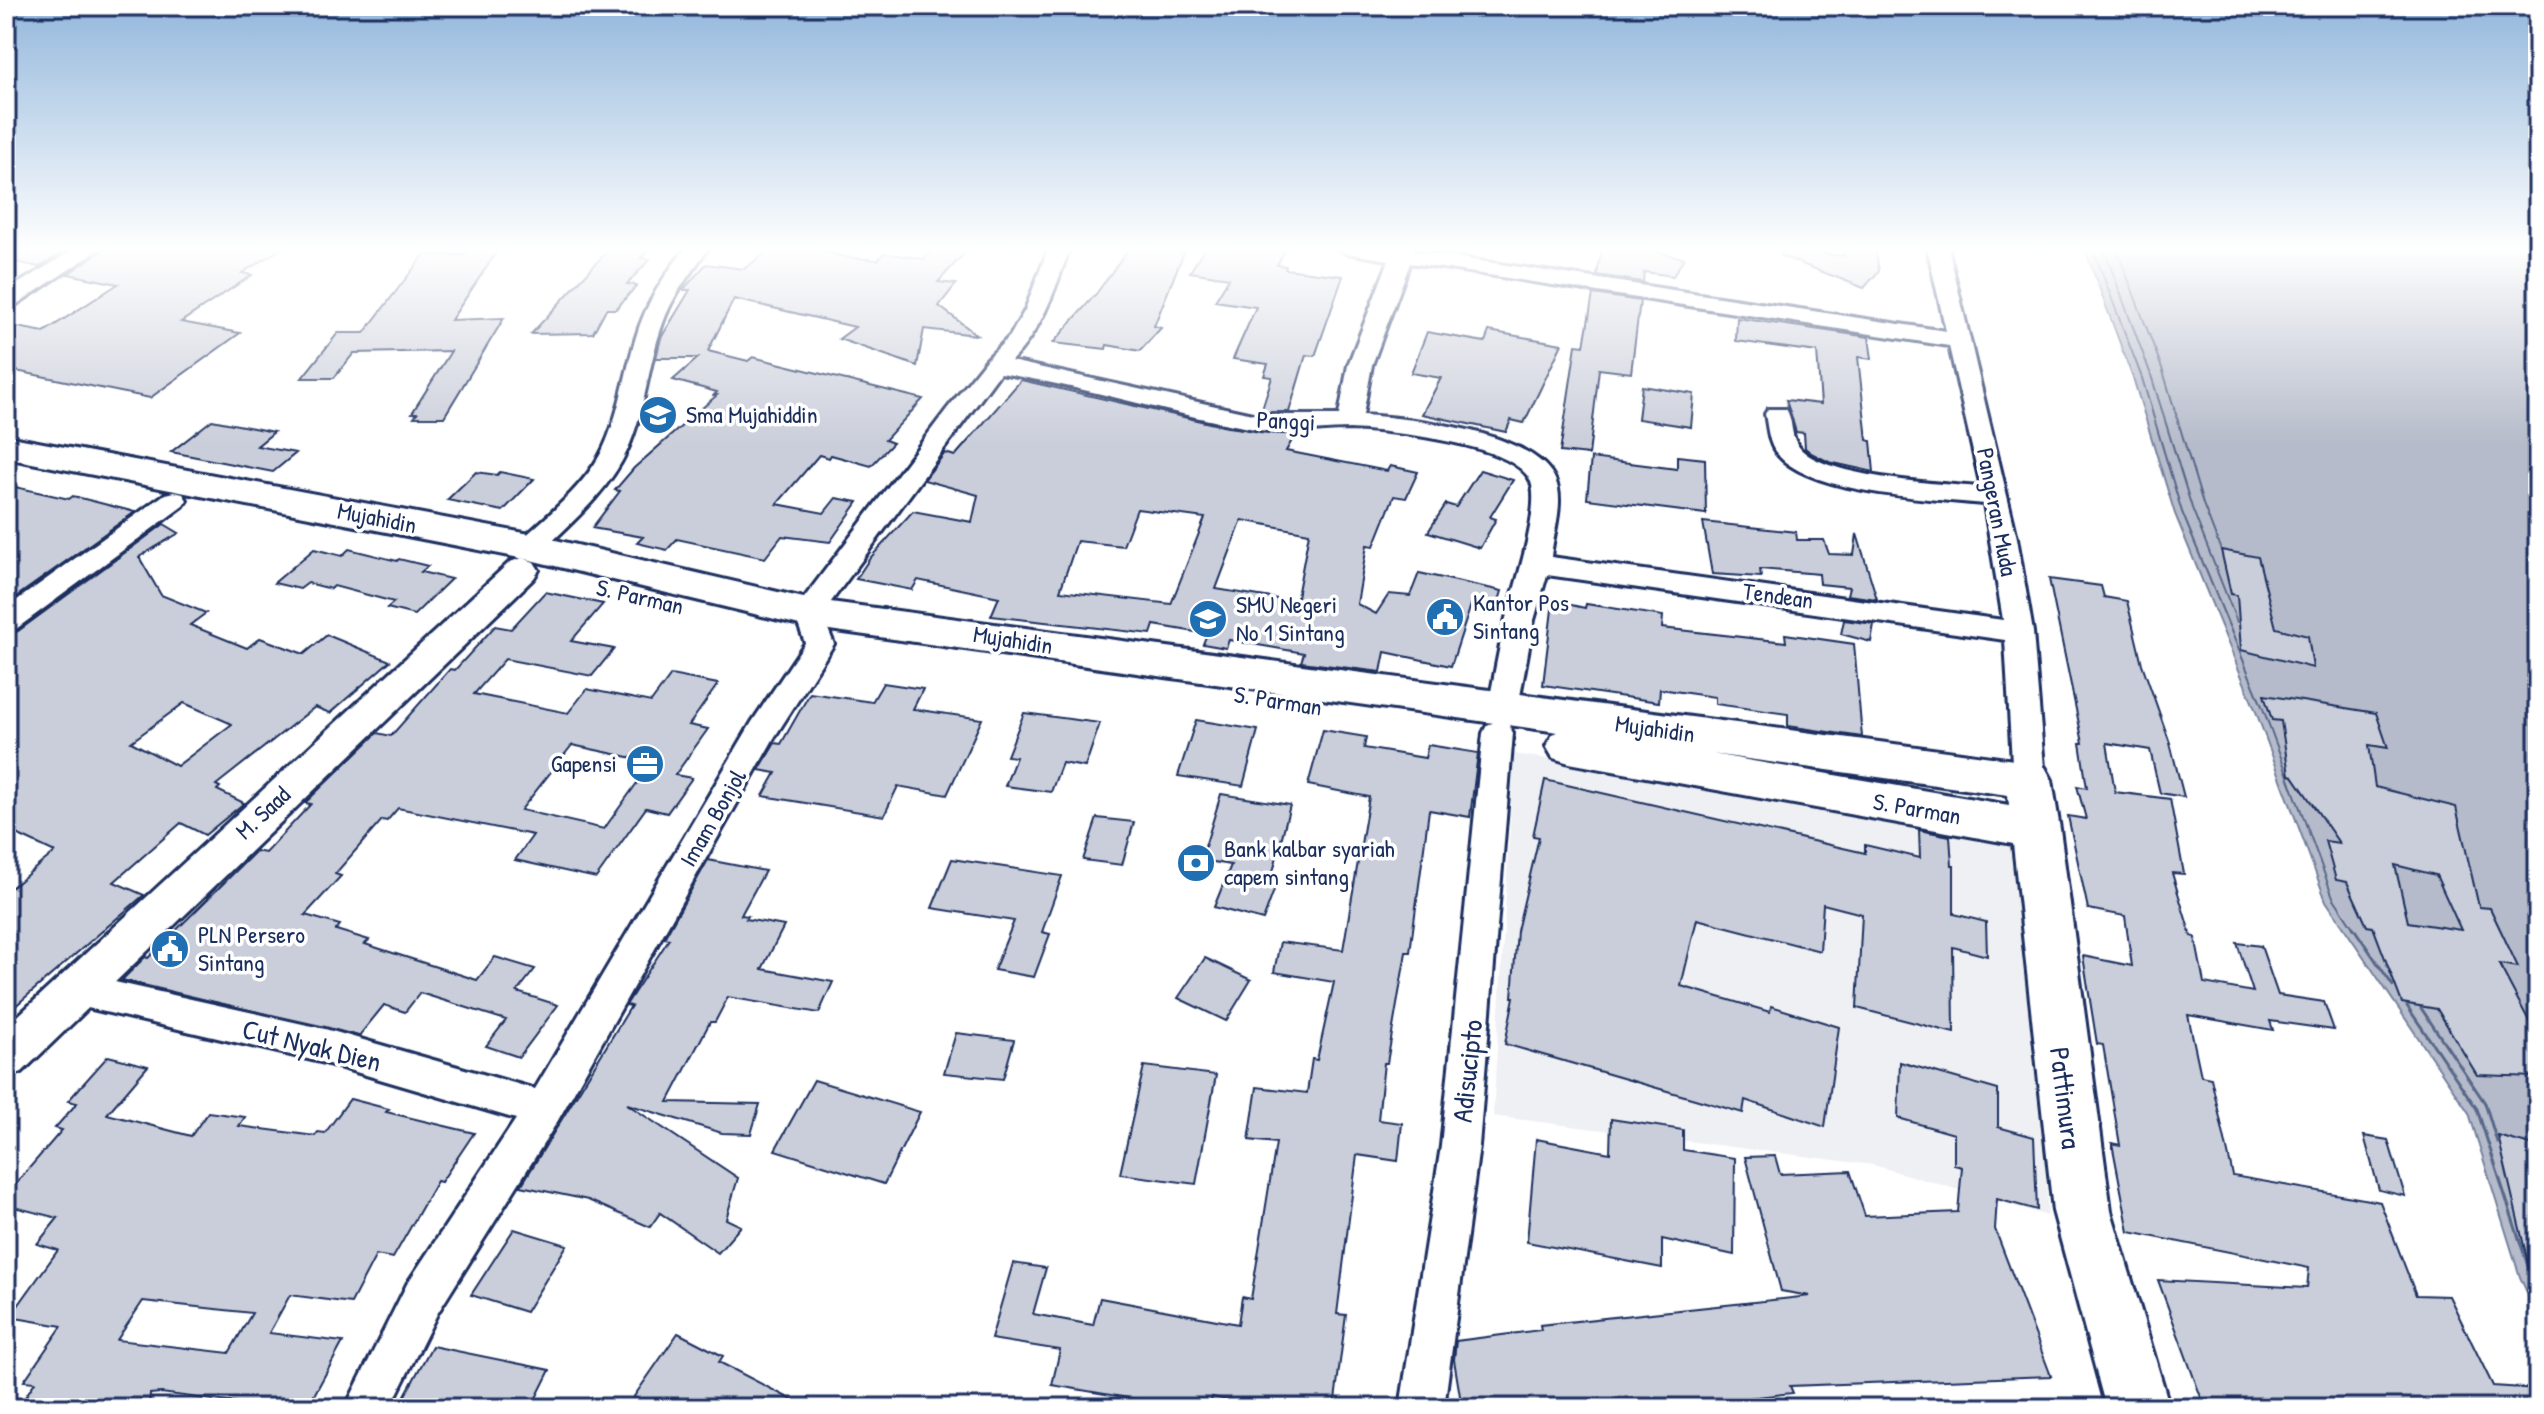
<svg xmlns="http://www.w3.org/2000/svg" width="2544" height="1414" font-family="'Patrick Hand',sans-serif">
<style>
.built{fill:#eff0f4}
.water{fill:#b5bbca;stroke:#77839f;stroke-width:2}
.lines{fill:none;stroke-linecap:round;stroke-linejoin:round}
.shore-far1{stroke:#596789;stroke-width:2}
.shore{stroke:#596789;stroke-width:3}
.building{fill:#caceda;stroke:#1b2f5e;stroke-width:2;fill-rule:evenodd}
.minor-casing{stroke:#1b2f5e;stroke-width:6}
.tertiary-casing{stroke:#1b2f5e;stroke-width:6}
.primary-casing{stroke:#1b2f5e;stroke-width:6}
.minor{fill:#fff;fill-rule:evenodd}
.tertiary{fill:#fff;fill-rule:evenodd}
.primary{fill:#fff;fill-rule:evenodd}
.labels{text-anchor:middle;stroke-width:7;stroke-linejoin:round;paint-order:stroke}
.poi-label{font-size:24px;fill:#1b2f5e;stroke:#fff;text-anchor:start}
.street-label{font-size:24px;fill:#1b2f5e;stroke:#fff}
.near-street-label{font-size:28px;fill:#1b2f5e;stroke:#fff}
</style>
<rect width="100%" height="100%" fill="#fff"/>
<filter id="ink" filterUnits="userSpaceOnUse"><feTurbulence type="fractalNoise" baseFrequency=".0125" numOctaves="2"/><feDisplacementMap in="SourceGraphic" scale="16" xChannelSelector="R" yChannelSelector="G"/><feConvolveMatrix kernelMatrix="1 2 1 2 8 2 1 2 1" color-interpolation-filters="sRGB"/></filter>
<g filter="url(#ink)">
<path class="built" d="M1514,754l515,74 19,388 -175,-51 -380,-49z"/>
<path class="water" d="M2084,247h454v1070l-18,-40 -51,-164 -143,-212 -71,-192 -80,-195 -41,-133z"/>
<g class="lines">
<g class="shore-far1">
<path d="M2092,247l50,131 40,134 80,194 71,191 21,32"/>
<path d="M2103,247l48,128 41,133 45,114"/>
<path d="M2116,247l47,124 40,133 17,44"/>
</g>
<g class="shore">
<path d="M2353,927l40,59"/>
<path d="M2407,1006l70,103 61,188"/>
<path d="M2421,1008l64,95 12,39"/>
</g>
</g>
<g class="building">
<path d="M6,247h66l-33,20 -33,-7z"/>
<path d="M106,247h178l-42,26 10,2 -71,47 59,11 -90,65 -144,-29v-44l38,7 74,-48 -50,-10z"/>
<path d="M470,247h30l-49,73 53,-2 -60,99h-30l3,-4h-5l39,-62 -97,2 -20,25h-32l36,-45h26l60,-78h41z"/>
<path d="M611,247h40l-10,11 9,1 -23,25 10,1 -21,24h-10l-13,24 -62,1z"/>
<path d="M773,247h36l35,10 34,3 6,-7 40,6 12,-12h34l-32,35 18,2 -17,22 38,29 -53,-6 -7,37 -78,-27 16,-12 -121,-28 -26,52 40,10 5,-4 170,42 -38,41 8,3 -22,23 -40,-11 -2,3 -10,-3 -42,49 47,9 12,-15 22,4 -28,40 -48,-6 -17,22 -88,-19 -10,11 -30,-7 6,-6 -51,-9 28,-37 -5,-1 19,-22 83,-73h-3l3,-3 -44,-12 25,-22h-42l5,-20 29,-48h-7l23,-26 38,5z"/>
<path d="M1130,247l54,5 -30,74 7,2 -21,23 -33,-6 -1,4 -53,-6 43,-49z"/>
<path d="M1205,247l80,3 -8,15 9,1 -1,3 58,7 -28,80 -9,-1 -17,57h-28l11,-35 -8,-1 4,-12 -35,-5 23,-52 -41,-6 14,-23 -39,-6z"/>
<path d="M1602,247h33l49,11 -11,18 -29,-4 -1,10 -46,-7z"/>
<path d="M1842,247h33l4,24 -15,17 -83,-32 2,-7 61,7z"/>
<path d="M1593,294l47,7 -9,72 -32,-4 -10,86 -29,-3 16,-107 8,1z"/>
<path d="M1737,318l132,19 3,22 -14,-2 9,83 4,1 3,31 -45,-10 -18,-9 -6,-5 -1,-15 -8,-1 -10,-32 35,4 -4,-52 -81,-11z"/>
<path d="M1489,331l73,13 -38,79 -13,-3 -5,12 -84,-18 19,-36 -30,-5 16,-41 58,10z"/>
<path d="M1021,380l206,47 68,8 -9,16 101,20 3,-5 28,6 -12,26 -12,-2 -20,50 -7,-1 -10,59 19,10 13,-20 21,2 9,-23 83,18 -6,20 -25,-6 -20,61 -66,-14 -4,20 -80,-10 3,-9 -75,-13 -3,8 -23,-4 4,-10 -53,-9 -3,9 -160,-18 8,-19 -81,-17 -6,10 -56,-11 14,-21 43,-47 59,11 6,-27 -54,-15 21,-27 10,3zM1137,509l68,9 -34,86 -111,-13 17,-50 46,5zM1242,520l67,13 -13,69 -80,-13z"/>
<path d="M1642,386l52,8 -3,33 -53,-8z"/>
<path d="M212,420l62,12 -17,14 39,7 -23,19 -102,-20z"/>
<path d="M1677,456l28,3 1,55 -119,-15 4,-41 86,11z"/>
<path d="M1480,470l33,10 -23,37 6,2 -16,29 -52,-16 18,-28 10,3z"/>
<path d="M476,472l21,3 3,-3 34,7 -31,32 -56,-11z"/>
<path d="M6,485l63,14 4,-3 62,16 -129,92z"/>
<path d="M1703,522l93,10 1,8h27l5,14 25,1 3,-21 20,65 -30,-4 2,-8 -29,-3 -1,-10 -59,-5 1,8 -49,-3z"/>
<path d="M164,524l15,9 -40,24 22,38 45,18 -16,12 57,23 13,-10 44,16 23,-19 63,26 -60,52 -15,-6 -99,78 4,2 -3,3 27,13 -39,32 -24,-12 -67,59 30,13 -138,119v-122l49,-40 -49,-23v-194l12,-4zM184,703l48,21 -55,42 -46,-24z"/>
<path d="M314,549l28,7 7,-7 48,12 2,-2 29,7 -7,6 30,7 -37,36 -27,-7 7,-6 -60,-16 -3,3 -23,-6 -8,6 -26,-6z"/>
<path d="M2221,550l37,7 18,71 32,8 5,32 -72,-18 -4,-55 -6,-1z"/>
<path d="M2049,579l52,7 3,11 23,4 15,63 28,79 14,54 -24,-4 -10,-43 -43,-7 8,49 55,7 14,75 -12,-1 19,63 4,1 9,46 49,9 -16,-49 24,3 17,49 46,7 10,28 -64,-9 3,9 -85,-15 13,61 10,2 22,98 147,26 36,93 33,1 44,90 45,3v19h-333l-47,-128 149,8 2,-20 -180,-36 -17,-89 8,2 -17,-100 -6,-1 -14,-88 49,10 -7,-50 -37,-7 -20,-93 18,3 -9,-33 10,2 -7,-45h3z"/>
<path d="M545,592l58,12 -32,37 43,8 -22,27 -87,-17 -31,35 94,19 19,-24 64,13 20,-27 47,9 -29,41 19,4 -33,46 17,3 -25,35 -21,-5 -50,70 -81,-18 18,-25 -135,-27 -11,13 -5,-1 -47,54 6,2 -36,39 35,10 -4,5 33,10 -4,4 112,36 18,-23 40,12 -18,23 41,13 -39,52 -33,-11 20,-26 -86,-27 -15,19 -21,-7 -25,31 -237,-56 23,-23 3,1 108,-107 9,2 46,-49 -6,-1 72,-70 14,3 59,-67 5,1 40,-44 16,3zM572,745l80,17 -48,67 -83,-19z"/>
<path d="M1553,601l32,7 1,-4 77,12 -1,12 124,14 -1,-8 69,10 8,93 -74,-11v-12l-73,-10v-7l-55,-8 -1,13 -116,-17z"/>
<path d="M1844,620l30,4 -3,18 -30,-8z"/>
<path d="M883,683l40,6 -10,20 69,10 -35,76 -49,-9 -14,30 -121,-20 13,-23 -17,-3 16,-27 6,1 29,-51 62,9z"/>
<path d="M2264,695l112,18 12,35 -19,-3 6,42 81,20 23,100 11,1 28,59 -19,-3 39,74v39l-61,-2 -40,-66 -35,-6 -29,-76 -6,-1 -20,-44 -11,-2 -11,-39 14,2 -46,-67 -4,-1 -8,-54 -9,-1zM2395,865l41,10 25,55 -53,-8z"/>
<path d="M1024,713l76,10 -15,44 -23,-4 -11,29 -46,-6 11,-29 -9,-1z"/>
<path d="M1196,720l62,10 -15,56 -65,-10z"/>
<path d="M1323,730l43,7 -2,11 61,10 3,-13 50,8 -8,64 -41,-7 -19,142h-4l-19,111h-3l-6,57 24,3 -4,38 -41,-6 -20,159 9,1 -12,93h-66l-56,-11 -2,11h-23l-135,-23 8,-35 -69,-11 22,-76 33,5 -13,46 60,11 7,-27 138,26 4,-27 9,2 25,-156 -27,-3 8,-53 50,6 5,-34 5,1 17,-78 -60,-10 6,-30 63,8 26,-153 -61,-12z"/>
<path d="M1545,780l320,73v-8l55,13 -1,-28 31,6 2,30h2v48l32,8 1,34 -34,-9 1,86 -97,-25 5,-94 -39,-10 -3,47 -123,-32 -16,67 89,26 1,-6 68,21 -14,100 -80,-27 -2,13 -238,-69 9,-47h-2l5,-66 22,-94 -6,-1z"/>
<path d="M1221,794l69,11 -20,79 6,1 -13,35 -49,-13 17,-42 -30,-5z"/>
<path d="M1097,818l37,4 -12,43 -39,-5z"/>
<path d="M952,859l110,17 -20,56 8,2 -16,43 -40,-7 20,-49 -82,-13z"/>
<path d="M708,860l57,11 -24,44 7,1 -2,3 38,7 -22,43 71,13 -14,31 -91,-16 -13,25h-5l-42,80 92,2 -9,30 -29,-1 -95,-29 111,74 -12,41 15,7 -23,27 -58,-40 -10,14 -62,-27 -67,-14 110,-180 -5,-1 43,-66 -5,-1z"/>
<path d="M1205,958l46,22 -25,41 -48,-23z"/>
<path d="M956,1033l58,7 -11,39 -59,-6z"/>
<path d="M108,1056l40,10 -41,48 84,22 17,-24 37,5 -6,9 76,10 3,-4 7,1 25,-34 39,10 -3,3 88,21 -33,49 -4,-1 -44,77 -17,-3 -25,48 -61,-8 -21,38 74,9 -36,66h-33l-113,-15 -11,1 -1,14h-131l17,-26 -11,-1 38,-55 -52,-9 48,-67 -21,-6 21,-26 -52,-13v-10l56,-65 -7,-2 22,-25 -9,-2zM143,1301l109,12 -23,40 -112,-13z"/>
<path d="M1900,1062l98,28v37l36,10 3,73 -40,-11 -2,30 56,147 -261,10 3,7 -138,15h-97l-1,-7 -63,7h-32l-8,-48 2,-19 85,-11 -1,-5 270,-29 -29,-5 -36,-134 30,-1 5,18 70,-3 15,45 93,-4 4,-45 -8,-2v-31l-56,-16z"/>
<path d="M1144,1066l72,9 -20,109 -76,-10z"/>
<path d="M814,1080l106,32 -36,72 -109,-34z"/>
<path d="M1611,1119l72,11v20l52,8 -1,97 -72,-16v29l-135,-26 9,-103 74,14z"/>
<path d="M2364,1136l24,4 17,56 -26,-6z"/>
<path d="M2498,1136l40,11v119l-9,1z"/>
<path d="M514,1229l53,16 -41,67 -55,-17z"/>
<path d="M678,1333l45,23 -4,6 89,46h-182z"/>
<path d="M432,1346l118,24 -19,38h-133z"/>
</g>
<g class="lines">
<g class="minor-casing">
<g id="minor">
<path d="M78,247h25l-89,59 -8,2v-17z"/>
<path d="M687,247h22c-16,23 -32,42 -43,68 -18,43 -19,92 -39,136 -19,41 -56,72 -87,102l-10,3 -10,-3 -3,-6 3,-6c28,-26 61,-52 80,-86 19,-36 24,-79 36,-118 10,-34 28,-62 51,-90z"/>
<path d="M1049,247h21c-15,42 -27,82 -59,114l246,54h82l9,-50 41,-105 -43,-7 -10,-6h79l-1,4 532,80 -19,-84h21l69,291 16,94 12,148 -5,9 -11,3 -11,-3 -5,-9 -8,-140 -458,-65 -13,45 -16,87 -4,8 -11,3 -11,-3 -4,-8c6,-29 11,-60 18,-89 8,-29 35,-109 25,-136 -15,-39 -143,-51 -181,-53 -30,0 -60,6 -90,1 -88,-15 -172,-43 -260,-57l-178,241 12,30 -60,94 -217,384 -120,192 -47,94h-45l62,-124 109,-165 -191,-56 -246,-57 -13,-5 -5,-11 5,-11 13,-5 246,55 210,60 217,-367 53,-79 -11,-30 4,-7 149,-197 39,-49 24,-24 15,-26zM1410,263l539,83 32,141c-38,-3 -165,-9 -184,-43 -7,-11 -4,-25 -11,-35h-18l-3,5c3,14 3,30 13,41 33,39 156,44 206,49l19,116 -452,-63c2,-21 11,-48 7,-68 -9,-57 -149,-71 -195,-74l9,-50z"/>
<path d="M174,492l9,2 4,6 -4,6 -167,123 -10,3v-24l159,-114z"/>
<path d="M1498,721l11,4 4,8 -34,413 -35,262h-44l41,-262 42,-413 4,-8z"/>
</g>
</g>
<g class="tertiary-casing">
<path id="tertiary" d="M522,558l12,4 5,8 -5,8 -512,494 -16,6v-51l504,-465z"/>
</g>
<g class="primary-casing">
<path id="primary" d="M6,436l524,98 278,65 1221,163 16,5 7,13 8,49 51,382 59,197h-64l-53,-197 -40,-367 -444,-81 -16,-5 -7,-12 7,-12 5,-2 -750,-105 -278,-67 -524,-102zM1712,754l296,41 1,10z"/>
</g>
<use href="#minor" class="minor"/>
<use href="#tertiary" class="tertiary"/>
<use href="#primary" class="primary"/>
</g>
</g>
<linearGradient id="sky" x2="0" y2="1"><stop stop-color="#93b7dc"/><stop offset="0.56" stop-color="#fff"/><stop offset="1" stop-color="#fff" stop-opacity="0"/></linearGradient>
<rect width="2544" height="445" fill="url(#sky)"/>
<defs>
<g id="school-disc" transform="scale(2)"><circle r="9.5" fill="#1f6fb2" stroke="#fff"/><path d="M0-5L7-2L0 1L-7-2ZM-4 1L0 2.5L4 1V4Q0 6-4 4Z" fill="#fff"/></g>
<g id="civic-disc" transform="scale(2)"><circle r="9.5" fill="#1f6fb2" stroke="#fff"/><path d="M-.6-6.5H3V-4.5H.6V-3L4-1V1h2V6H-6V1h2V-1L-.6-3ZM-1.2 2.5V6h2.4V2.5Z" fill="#fff"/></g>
<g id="office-disc" transform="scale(2)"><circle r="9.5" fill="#1f6fb2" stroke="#fff"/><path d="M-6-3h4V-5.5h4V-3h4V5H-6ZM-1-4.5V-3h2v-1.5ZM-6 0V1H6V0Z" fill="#fff"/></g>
<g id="bank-disc" transform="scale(2)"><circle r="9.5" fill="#1f6fb2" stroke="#fff"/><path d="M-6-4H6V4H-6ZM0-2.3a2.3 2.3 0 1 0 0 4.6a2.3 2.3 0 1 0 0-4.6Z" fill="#fff"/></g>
</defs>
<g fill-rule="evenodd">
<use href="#school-disc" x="658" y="415"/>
<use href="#civic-disc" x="1445" y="617"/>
<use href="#school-disc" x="1208" y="619"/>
<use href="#office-disc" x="645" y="764"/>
<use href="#bank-disc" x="1196" y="863"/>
<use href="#civic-disc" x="170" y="949"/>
</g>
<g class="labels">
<g class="poi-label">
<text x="686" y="423">Sma Mujahiddin</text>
<text x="1473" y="611">Kantor Pos<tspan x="1473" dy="28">Sintang</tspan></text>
<text x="1236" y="613">SMU Negeri<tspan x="1236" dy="28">No 1 Sintang</tspan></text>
<text x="617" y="772" text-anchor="end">Gapensi</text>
<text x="1224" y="857">Bank kalbar syariah<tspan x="1224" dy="28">capem sintang</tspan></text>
<text x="198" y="943">PLN Persero<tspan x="198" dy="28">Sintang</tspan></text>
</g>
<g class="street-label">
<text transform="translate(1286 421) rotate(3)" y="8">Panggi</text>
<text transform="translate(1997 512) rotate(79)" y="8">Pangeran Muda</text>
<text transform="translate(377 518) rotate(11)" y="8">Mujahidin</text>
<text transform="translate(1778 596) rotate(8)" y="8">Tendean</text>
<text transform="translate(640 597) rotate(13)" y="8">S. Parman</text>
<text transform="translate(1013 640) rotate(9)" y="8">Mujahidin</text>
<text transform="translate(1278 701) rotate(9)" y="8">S. Parman</text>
<text transform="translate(1655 729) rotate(8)" y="8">Mujahidin</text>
<text transform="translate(1917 809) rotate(10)" y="8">S. Parman</text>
<text transform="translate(263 813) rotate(-43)" y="8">M. Saad</text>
<text transform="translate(713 818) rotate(-60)" y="8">Imam Bonjol</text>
</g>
<g class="near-street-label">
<text transform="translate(312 1045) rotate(14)" y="10">Cut Nyak Dien</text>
<text transform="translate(1467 1071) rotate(-84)" y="10">Adisucipto</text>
<text transform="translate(2066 1098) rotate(83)" y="10">Pattimura</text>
</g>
</g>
<rect width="2544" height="1414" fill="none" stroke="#fff" stroke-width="32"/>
<rect x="16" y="16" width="2512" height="1382" fill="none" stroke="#1b2f5e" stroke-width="3" filter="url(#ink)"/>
</svg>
